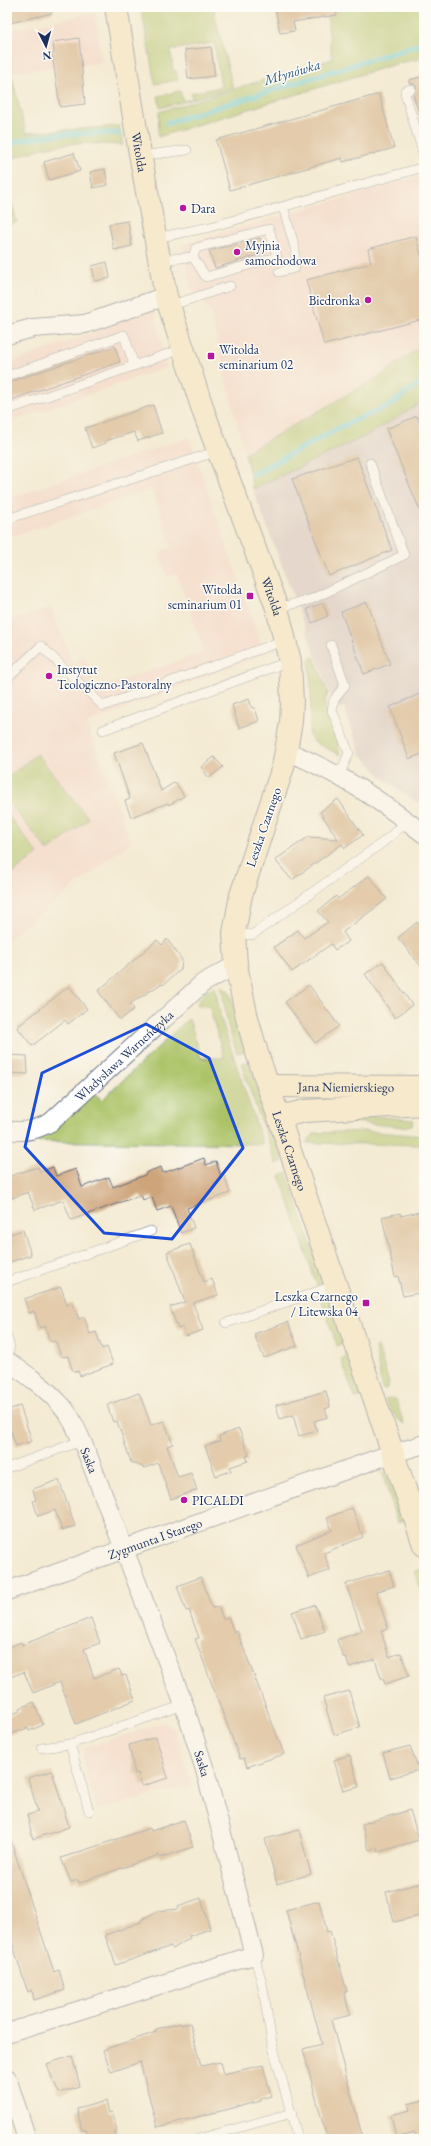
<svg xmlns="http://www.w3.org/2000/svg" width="431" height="2146" font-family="'EB Garamond',serif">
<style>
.built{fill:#f7d1c9}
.industrial{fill:#d2bfc1}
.green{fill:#abc266;stroke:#637862}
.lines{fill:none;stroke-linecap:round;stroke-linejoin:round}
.stream{stroke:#5ec9d7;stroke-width:5.5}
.building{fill:#cea47a}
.lane-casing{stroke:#677187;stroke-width:10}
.street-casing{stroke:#677187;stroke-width:20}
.secondary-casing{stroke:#677187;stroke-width:24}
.lane{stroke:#fff;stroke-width:9}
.street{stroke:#fff;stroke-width:18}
.secondary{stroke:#fae7c3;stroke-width:22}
.marked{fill:none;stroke:#1d4ed8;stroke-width:3;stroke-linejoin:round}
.poi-dot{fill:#b5179e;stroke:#fdfcf7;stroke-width:1.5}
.labels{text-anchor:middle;stroke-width:3;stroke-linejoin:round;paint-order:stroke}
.street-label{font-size:13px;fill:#1b2f5e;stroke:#fdfcf7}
.poi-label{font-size:13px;fill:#1b2f5e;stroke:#fdfcf7;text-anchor:start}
.water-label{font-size:14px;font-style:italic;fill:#2f5d82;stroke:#fdfcf7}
</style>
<rect width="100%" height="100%" fill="#fdfcf7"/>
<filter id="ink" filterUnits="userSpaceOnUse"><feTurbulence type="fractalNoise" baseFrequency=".025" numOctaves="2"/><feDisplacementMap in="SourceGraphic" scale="8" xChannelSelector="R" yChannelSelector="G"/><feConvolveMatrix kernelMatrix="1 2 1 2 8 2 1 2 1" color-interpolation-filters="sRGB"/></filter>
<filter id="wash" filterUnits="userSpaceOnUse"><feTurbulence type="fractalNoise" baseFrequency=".012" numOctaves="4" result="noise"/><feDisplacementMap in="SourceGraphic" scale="16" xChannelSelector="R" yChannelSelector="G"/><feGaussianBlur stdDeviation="0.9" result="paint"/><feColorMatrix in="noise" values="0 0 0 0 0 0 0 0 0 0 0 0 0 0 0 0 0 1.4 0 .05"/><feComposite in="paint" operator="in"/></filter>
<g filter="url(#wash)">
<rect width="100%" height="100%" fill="#f4ebd4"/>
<g class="built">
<path d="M95,12l7,51 -91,9 -4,-16v-25z"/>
<path d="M417,177l7,26v141l-42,31 -137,78 -19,-73 -15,-68 -20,-24 -8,-44z"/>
<path d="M154,309l13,58 -160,56v-59z"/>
<path d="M189,437l75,216 -177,71 44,118 -124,98v-318l44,-14 21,54 13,-5 11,32 108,-37 -27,-78 -10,3 -6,-20 1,-6 10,-3 -20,-59 -125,43 -20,5v-38z"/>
<path d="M164,1722l10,6 18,58 -95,24 -15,-54 4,-8z"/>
</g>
<path class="industrial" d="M424,398v400l-5,6 -36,-26 -23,-25 -16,-46 -8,3 -83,-221 115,-54 45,-27z"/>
<g class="green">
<path d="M141,7h72l20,81 -73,20 -2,-12 22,-5 3,10 9,-2 -1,-6 30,-6 -7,-44 -43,7 2,21 3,-1 2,10 -23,4z"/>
<path d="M326,7h98v51l-25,5 -241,74 1,-25 173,-53z"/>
<path d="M7,57l19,76 93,-7 4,19 -47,-2 -30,4 -39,13z"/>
<path d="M7,186l10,36 -10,4z"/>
<path d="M424,344v54l-11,10 -45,27 -115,54 -8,-36 137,-78z"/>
<path d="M314,657l14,36 -3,8 1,11 12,31 2,12 -26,-13 -5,-7 2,-36 -2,-39z"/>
<path d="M37,754l52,65 -41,32 -41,-51v-22z"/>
<path d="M7,814l31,40 -31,24z"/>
<path d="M215,986l6,33 42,125 -256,-3v-7l87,-41 8,7 87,-82 12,40h23l-15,-52h-13c5,-10 9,-15 19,-20z"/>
<path d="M221,986l7,4 3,6 6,29 9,26 -9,2 -9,-27z"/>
<path d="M249,1061l34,100 -7,3 -35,-100z"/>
<path d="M364,1115l50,5 -2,5 -10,2 -51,-5 -3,-6z"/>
<path d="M366,1131l58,5v9l-118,-2 9,-10z"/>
<path d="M287,1173l37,109 -7,4 -37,-110z"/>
<path d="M328,1293l17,50 -8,3 -17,-51z"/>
<path d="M375,1347h3l11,36 -3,6h-4z"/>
<path d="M349,1356l14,40 -8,2 -14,-39z"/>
<path d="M390,1398l6,2 8,24c-9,-7 -14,-13 -19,-25z"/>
<path d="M382,1471l9,7 14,42 -8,3z"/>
<path d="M422,1569l2,6v26l-10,-29z"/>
</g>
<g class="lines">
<g class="stream">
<path d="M167,123l257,-80"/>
<path d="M7,144c40,-11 71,-11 112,-11"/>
<path d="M252,475l95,-51 42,-18 35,-26"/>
</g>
</g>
<g id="blocks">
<g class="building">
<path d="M7,7h45v6l-42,10z"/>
<path d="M275,7h61l1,8 -44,7 2,9 -15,2z"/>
<path d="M79,38l6,66 -25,3 -8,-53 2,-1 -1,-11z"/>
<path d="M211,47l4,29 -27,3 -3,-29z"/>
<path d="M424,76v43h-3l-8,-24 4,-8 -2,-3 -6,-1v-3z"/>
<path d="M379,94l15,54 -51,14 -1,-4 -112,32 -14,-50z"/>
<path d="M74,153l6,18 -31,9 -5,-18z"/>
<path d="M105,169l3,16 -15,3 -3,-16z"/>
<path d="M128,221l4,25 -18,4 -5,-26z"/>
<path d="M416,236l8,30v53l-100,26 -18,-65 65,-17 -3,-14z"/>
<path d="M260,238l5,15 -50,15 -6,-17z"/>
<path d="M107,262l3,16 -15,3 -3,-15z"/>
<path d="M115,346l5,16 -109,38 -4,-17z"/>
<path d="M153,405l9,28 -24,8 -4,-9 -29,9 1,2 -14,5 -7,-20z"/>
<path d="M417,416l7,18v86l-38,-91z"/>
<path d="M357,457l35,93 -63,26 -37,-97z"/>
<path d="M367,602l23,62 -26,10 -23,-62z"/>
<path d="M323,603l5,13 -16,7 -5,-14z"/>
<path d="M424,692v61l-15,6 -19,-52z"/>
<path d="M249,699l3,9h3l4,13 -20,7 -7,-23z"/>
<path d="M143,743l18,48 14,-9 9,14 -15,9 -1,-2 -37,14 -6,-16 5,-2 -16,-46z"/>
<path d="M214,757l9,10 -14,11 -8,-11z"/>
<path d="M338,799l25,36 -18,13 -3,-4 -50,36 -17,-20 33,-23 30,2 -18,-27z"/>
<path d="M369,876l18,23 -44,33 6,9 -14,9 -4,-6 -39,28 -18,-25 24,-17 6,8 24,-16 -10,-11 18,-15 2,3z"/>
<path d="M417,922l7,9v39l-26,-32z"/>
<path d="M167,939l15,21 -1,9 -18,16 -2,-1 -31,20 4,5 -14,11 -22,-29 59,-51 5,5z"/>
<path d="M383,962l29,43 -17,13 -30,-44z"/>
<path d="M309,985l30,41 -24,17 -30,-41z"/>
<path d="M69,986l18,23 -19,15 -3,-4 -33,26 -15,-19z"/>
<path d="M7,1055l20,1 1,18 -21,-1z"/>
<path d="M204,1158l2,7 10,-4 5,16 3,-2 6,18 -43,15 7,20 -13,5 -10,-27 -14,5 -5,-14 -9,3 -2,-5 -70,25 -8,-20 -28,10 -7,-18 -21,8v-23l31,-10 2,5 13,-5 3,9 20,-7 6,18 27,-10 4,10 32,-12 2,-3 14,-5 2,6z"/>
<path d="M424,1211v81l-21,4 -5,-20 -3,1 -13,-60 18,-4 1,3z"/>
<path d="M23,1230l8,25 -24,8v-28z"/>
<path d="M190,1244l14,38 8,-3 6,16 -25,8 10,27 -17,6 -3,-9 -5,2 -8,-22 15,-5 -18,-50z"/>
<path d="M61,1287l6,18 5,-2 7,16 5,-2 6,17 6,-2 6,17 5,-2 6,17 -33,12 -2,-5 -3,1 -3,-3 -4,-13 -5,1 -3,-3 -4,-13 -4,1 -3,-3 -4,-13 -5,2 -6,-17 -5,2 -5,-14z"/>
<path d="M288,1322l9,24 -33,12 -10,-24z"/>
<path d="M326,1391l4,16 -5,2 3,8 -14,4 3,10 -18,5 -6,-21 -13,4 -4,-14z"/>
<path d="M139,1393l12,32 13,-4 9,23 -6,2 11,31 13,-4 6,17 -26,9 -13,-36 -13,5 -14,-6 -14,-41 -4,1 -6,-17z"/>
<path d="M20,1406l12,35 -16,5 -5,-15 -4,1v-22z"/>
<path d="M239,1429l10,26 -3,1 2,5 -18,6 1,4 -15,5 -11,-30 15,-5 -1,-5z"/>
<path d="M59,1480l16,46 -13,4 -7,-20 -17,6 -5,-15 3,-1 -3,-11z"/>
<path d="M352,1508l11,29 -39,16 6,17 -21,8 -13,-33 36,-15 -5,-12z"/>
<path d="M389,1570l5,16 -18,6 12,37 -7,2 8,26 12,-4 8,23 -24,8 -2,-6h-2l-6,-19 -26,8 -3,-10h-3l-6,-17 25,-9 -16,-47z"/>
<path d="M201,1577l11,31 6,-1 5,12 5,-2 6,15 3,-1 47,123 -37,13 -3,-9 -4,1 -45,-120 4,-1 -10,-28 -3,1 -9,-25z"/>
<path d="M315,1605l10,26 -24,8 -9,-27z"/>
<path d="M91,1618l9,25 -16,6 10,29 25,-9 3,7 4,-1 9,25 -59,24 -16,-42 -27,11 -9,-21 -17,6v-30l14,-6 1,3z"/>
<path d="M349,1691l11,36 -26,8 -11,-37z"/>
<path d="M34,1702l9,23 -14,6 -1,-3 -21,7v-18l14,-7 -1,-2z"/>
<path d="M156,1737l12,41 -26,8 -4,-13 -3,1 -6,-29z"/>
<path d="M410,1746l9,24 -29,8 -7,-25z"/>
<path d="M350,1755l9,32 -16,4 -9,-31z"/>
<path d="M52,1771l17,56 -36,12 -6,-24 11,-3 -10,-34z"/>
<path d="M410,1810l9,30 -41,12 -1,-5 -8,3 -7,-26z"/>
<path d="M184,1820l9,27 -33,11 -1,-3 -80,28 -1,-3 -7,2 -10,-24 89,-30 1,3z"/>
<path d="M299,1830l12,44 -34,10 -12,-45z"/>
<path d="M7,1835h2l45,137 5,-2 6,20 -31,10 -2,-10 -4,2 -4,-11 -17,-55z"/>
<path d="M424,1882v33l-30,7 -8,-30z"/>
<path d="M201,1898l9,31 -21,7 1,2 -17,11 -2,-3 -55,19 -11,-30 36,-13v-2l17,-9 21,-2 -1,-3z"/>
<path d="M319,1901l8,31 3,-1 17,61h-3l6,23 -19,5 32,119h-36l-24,-90 19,-5 -36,-134z"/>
<path d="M181,2023v2l9,-2 11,43 19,-4 3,12 40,-9 8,31 -10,3v2l-104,26 -17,-65 -29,10 -8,-22 53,-18v-3z"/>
<path d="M72,2056l8,30 -21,7 -13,-29z"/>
<path d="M424,2100v39h-8l-1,-6 -19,5 -5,-23 19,-5 -2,-6z"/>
<path d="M106,2101l3,12 3,-1 5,19 -2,1 2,7h-29l-2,-9h-4l-5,-21z"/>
</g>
</g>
</g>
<g filter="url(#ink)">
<use href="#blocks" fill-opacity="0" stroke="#677187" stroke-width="1"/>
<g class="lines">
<g class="lane-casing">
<g id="lane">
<path d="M411,89l-6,2 1,6 18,59"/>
<path d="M140,156l47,-6"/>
<path d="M156,238l54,-11 214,-60"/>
<path d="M159,260l34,-3 13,20 71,-20 -8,-28 -73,19 -3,9"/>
<path d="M279,272l16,-4v-20l-12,-41"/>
<path d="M169,306l61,-20"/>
<path d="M7,376l117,-41 10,30"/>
<path d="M7,410l175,-61"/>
<path d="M7,519l211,-68"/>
<path d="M277,608l35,-9 92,-44 -34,-92"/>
<path d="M331,645l14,40 -11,15 -2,10 17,43 -10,23"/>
<path d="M7,678l34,-32 62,60 182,-66"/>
<path d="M103,730l187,-69"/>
<path d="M234,933l18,2 130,-92 26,-22"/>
<path d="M7,1282l144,-51"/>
<path d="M226,1323l110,-38"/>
<path d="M7,1336l3,11 -3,11"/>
<path d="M7,1468l74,-27"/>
<path d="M70,1744l19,67"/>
<path d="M42,1748l28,-4 114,-39"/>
<path d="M254,1955l8,28 10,60 26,96"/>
<path d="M198,2139l94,-26"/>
</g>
</g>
<g class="street-casing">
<g id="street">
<path d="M7,335l26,-7 52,-4 81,-28"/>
<path d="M286,751c52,21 94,49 138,83"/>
<path id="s1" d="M7,1130c17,3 29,0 44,-8l152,-139 33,-18"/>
<path id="s2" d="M7,1361c19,13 38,26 53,43 14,15 21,36 29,54l95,247 21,65 49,185 -247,78"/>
<path id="s3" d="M7,1591l375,-134 42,-13"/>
<path d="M7,2078l20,61"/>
</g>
</g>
<g class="secondary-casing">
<g id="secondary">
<path id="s4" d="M116,7l23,141 27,148 38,117 73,195 13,53 2,41 -1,20 -8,45 -42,128 -7,38 2,32 11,53 10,35 167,492"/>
<path id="s5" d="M268,1086l156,1"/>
<path d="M279,1117l26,-6 119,-7"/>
</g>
</g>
<use href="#lane" class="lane"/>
<use href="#street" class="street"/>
<use href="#secondary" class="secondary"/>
</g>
</g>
<path d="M0 0H431V2146H0ZM146,1024l63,34 34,90 -71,91 -68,-6 -79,-86 17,-74z" fill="#f4ebd4" fill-opacity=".55" fill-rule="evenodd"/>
<path class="marked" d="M146,1024l63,34 34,90 -71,91 -68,-6 -79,-86 17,-74z"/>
<g class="poi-dot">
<circle cx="183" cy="208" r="4"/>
<circle cx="237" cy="252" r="4"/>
<circle cx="368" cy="300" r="4"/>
<rect x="207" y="352" width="8" height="8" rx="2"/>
<rect x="246" y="592" width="8" height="8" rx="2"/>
<circle cx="49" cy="676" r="4"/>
<rect x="362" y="1299" width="8" height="8" rx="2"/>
<circle cx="184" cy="1500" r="4"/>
</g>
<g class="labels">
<g class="street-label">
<text dy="5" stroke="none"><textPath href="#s4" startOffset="147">Witolda</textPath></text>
<text dy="5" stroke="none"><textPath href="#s4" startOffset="612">Witolda</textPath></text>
<text transform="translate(263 827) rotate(-71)" y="5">Leszka Czarnego</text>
<text dy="5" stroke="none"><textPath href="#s1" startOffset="144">Władysława Warneńczyka</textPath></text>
<text dy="5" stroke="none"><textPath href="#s5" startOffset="78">Jana Niemierskiego</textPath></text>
<text dy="5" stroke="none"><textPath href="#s4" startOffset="1185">Leszka Czarnego</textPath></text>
<text dy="5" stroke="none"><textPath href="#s2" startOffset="132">Saska</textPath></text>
<text dy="5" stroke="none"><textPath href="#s3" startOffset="157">Zygmunta I Starego</textPath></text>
<text dy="5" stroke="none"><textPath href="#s2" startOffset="456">Saska</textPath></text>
</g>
<g class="poi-label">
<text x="191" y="213">Dara</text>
<text x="245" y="250">Myjnia<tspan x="245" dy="15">samochodowa</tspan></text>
<text x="360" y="305" text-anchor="end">Biedronka</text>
<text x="219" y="354">Witolda<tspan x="219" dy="15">seminarium 02</tspan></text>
<text x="242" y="594" text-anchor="end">Witolda<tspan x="242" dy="15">seminarium 01</tspan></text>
<text x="57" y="674">Instytut<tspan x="57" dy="15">Teologiczno-Pastoralny</tspan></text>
<text x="358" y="1301" text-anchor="end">Leszka Czarnego<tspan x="358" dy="15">/ Litewska 04</tspan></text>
<text x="192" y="1505">PICALDI</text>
</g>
<g class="water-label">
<text transform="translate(292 72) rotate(-17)" y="5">Młynówka</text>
</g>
</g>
<rect width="431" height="2146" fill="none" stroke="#fdfcf7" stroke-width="24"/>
<g transform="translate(46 46) rotate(174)" stroke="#fdfcf7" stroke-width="3" paint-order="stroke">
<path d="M0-3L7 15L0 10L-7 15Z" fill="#1b2f5e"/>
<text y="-6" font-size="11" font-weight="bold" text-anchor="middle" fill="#1b2f5e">N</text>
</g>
</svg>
